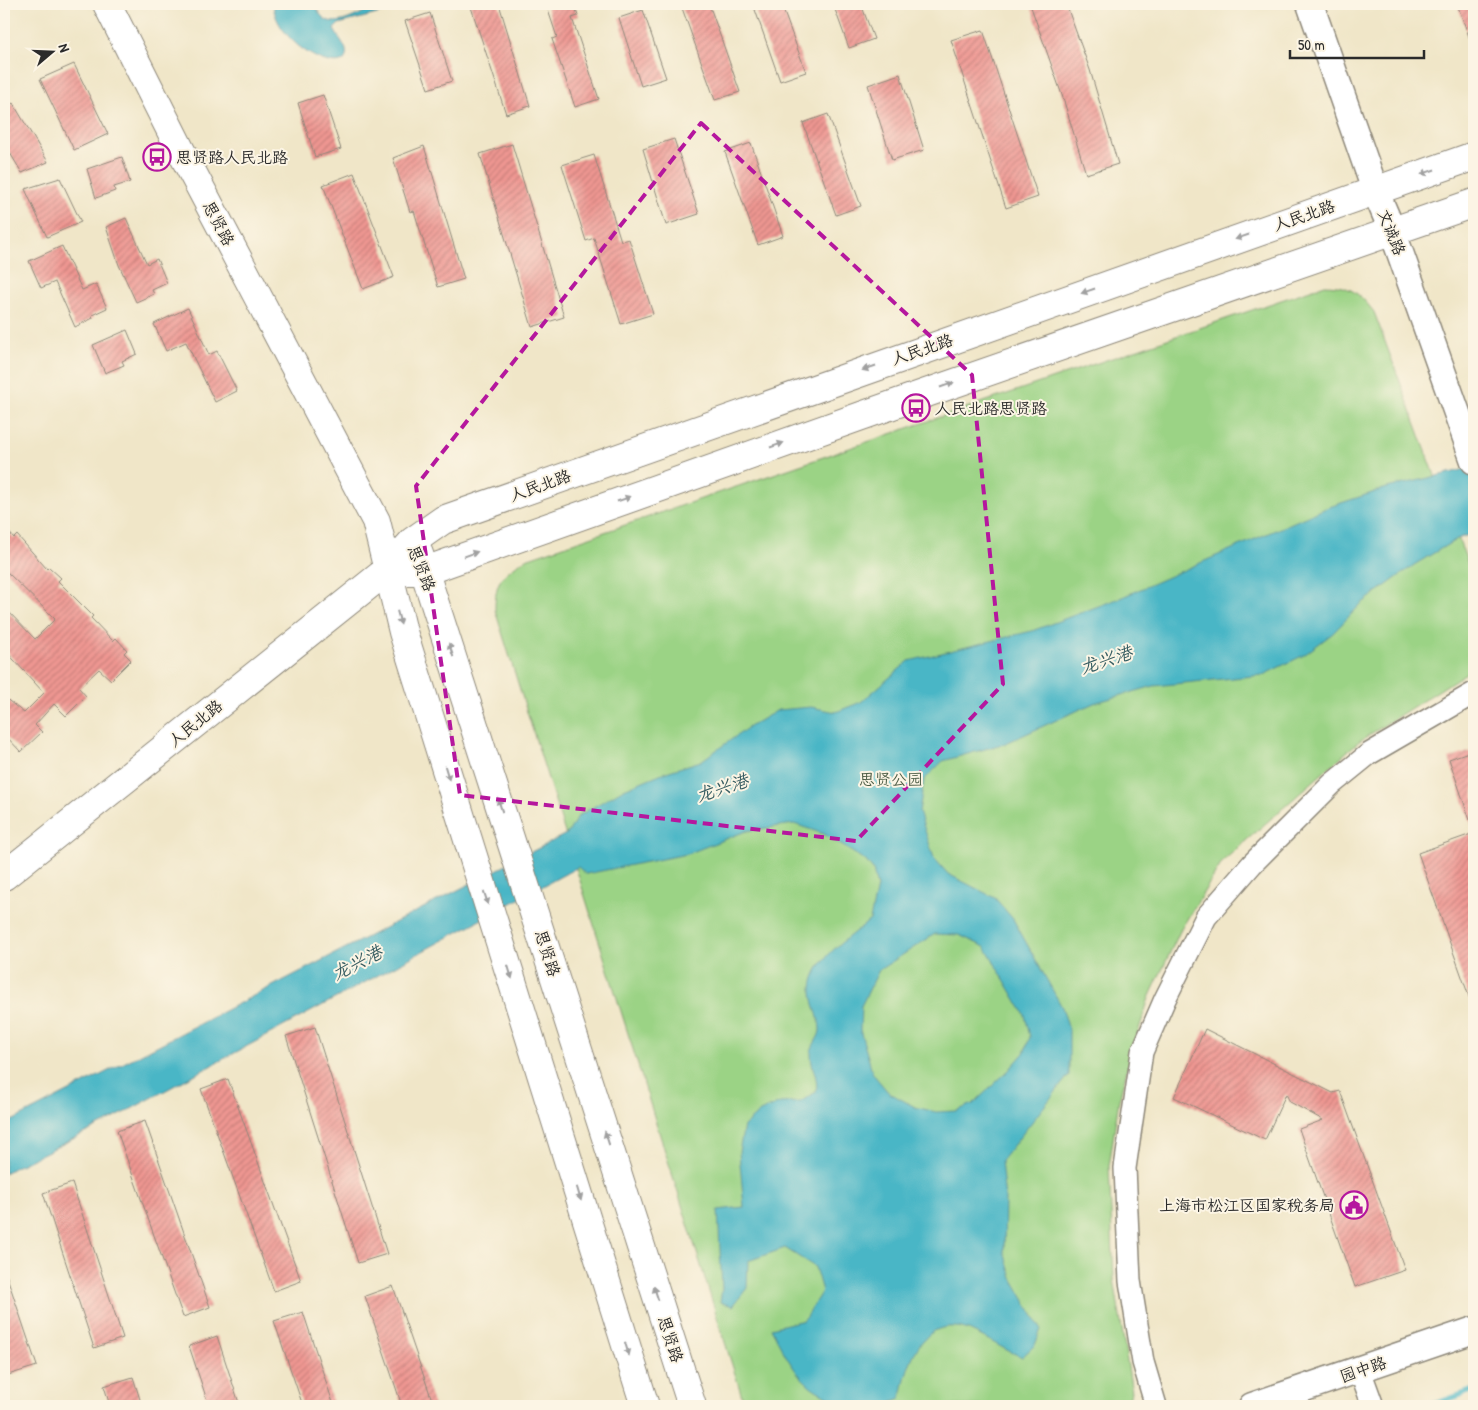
<svg xmlns="http://www.w3.org/2000/svg" width="1478" height="1410" font-family="'Patrick Hand','LXGW WenKai TC',sans-serif">
<style>
.park{fill:#9bd385;stroke:#637f58}
.water{fill:#49b6c6;stroke:#3a7078;fill-rule:evenodd}
.lines{fill:none;stroke-linecap:round;stroke-linejoin:round}
.stream{stroke:#49b6c6;stroke-width:5.5}
.building{fill:url(#building-hatch)}
.minor-casing{stroke:#8e887a;stroke-width:24}
.tertiary-casing{stroke:#8e887a;stroke-width:29}
.secondary-casing{stroke:#8e887a;stroke-width:30}
.minor{stroke:#fff;stroke-width:21}
.tertiary{stroke:#fff;stroke-width:26}
.secondary{stroke:#fff;stroke-width:28}
.oneway{fill:#a0a0a0}
.marked{fill:none;stroke:#b5179e;stroke-width:4;stroke-dasharray:10 6;stroke-linejoin:round}
.labels{text-anchor:middle;stroke-width:4;stroke-linejoin:round;paint-order:stroke}
.poi-label{font-size:16px;fill:#2b2b2b;stroke:#fcf5e5;text-anchor:start}
.street-label{font-size:16px;fill:#2b2b2b;stroke:#fcf5e5}
.park-label{font-size:16px;fill:#4d5d46;stroke:#fcf5e5}
.water-label{font-size:18px;font-style:italic;fill:#365c61;stroke:#fcf5e5}
</style>
<defs>
<pattern id="building-hatch" width="6" height="6" patternUnits="userSpaceOnUse" patternTransform="scale(1.25)"><rect width="6" height="6" fill="#ef9792"/><path d="M-1 1l2-2M0 6l6-6M5 7l2-2" fill="none" stroke="#c27b77"/></pattern>
</defs>
<rect width="100%" height="100%" fill="#fcf5e5"/>
<filter id="ink" filterUnits="userSpaceOnUse"><feTurbulence type="fractalNoise" baseFrequency=".02" numOctaves="2"/><feDisplacementMap in="SourceGraphic" scale="10" xChannelSelector="R" yChannelSelector="G"/><feConvolveMatrix kernelMatrix="1 2 1 2 8 2 1 2 1" color-interpolation-filters="sRGB"/></filter>
<filter id="wash" filterUnits="userSpaceOnUse"><feTurbulence type="fractalNoise" baseFrequency=".0096" numOctaves="4" result="noise"/><feDisplacementMap in="SourceGraphic" scale="20" xChannelSelector="R" yChannelSelector="G"/><feGaussianBlur stdDeviation="1.12" result="paint"/><feColorMatrix in="noise" values="0 0 0 0 0 0 0 0 0 0 0 0 0 0 0 0 0 1.4 0 .05"/><feComposite in="paint" operator="in"/></filter>
<g filter="url(#wash)">
<rect width="100%" height="100%" fill="#f0e6c8"/>
<path class="park" d="M1325,285c26,1 33,7 49,27l100,268v88l-116,74 -135,119 -42,68 -32,69 -17,53 -13,49 -10,66 5,113 18,113 -7,14h-380l-250,-796c0,-30 6,-35 31,-51z"/>
<g class="water">
<path d="M273,4h42c13,38 47,4 70,0 4,-1 8,0 12,0l-13,8 -45,12 -5,5c3,7 10,14 12,21 6,32 -69,-1 -73,-46z"/>
<path d="M1474,467v66l-17,6 -43,26 -53,39 -28,29 -29,22 -41,20 -109,11 -60,17 -88,40 -63,18 -19,19 -5,32 15,46 14,16 47,24 18,21 49,88 7,23v45l-68,86 4,38 -1,53 8,26 29,51 -6,16 -13,12c-18,-7 -33,-18 -51,-26 -47,-19 -64,30 -70,67 -6,2 -12,5 -18,7 -21,5 -61,-7 -76,-22 -16,-14 -26,-37 -36,-55l33,-8 18,-29 -7,-24 -30,-19 -37,13 -1,27 -14,18 -13,-4 2,-13 -4,-79 26,-3 -5,-55 5,-26 16,-14 20,-9 20,-1 16,-10c3,-15 -5,-23 -5,-37 -1,-9 9,-17 9,-25 0,-14 -9,-27 -8,-42 2,-30 38,-51 58,-68l7,-33 -4,-17 -7,-9 -42,-27 -30,-10 -48,7 -59,23 -101,20 -8,-7 -469,254 -105,52v-48l564,-292 10,-17 46,-27 36,-15 41,-13 48,-34 29,-17 33,-3 25,5 25,-10 48,-41 123,-30 88,-33 206,-90 61,-20zM935,934l24,1 26,12 40,68 5,22 -6,16 -15,17 -36,34 -17,7 -20,1 -21,-5 -27,-15 -15,-18 -13,-44 1,-24 18,-36z"/>
</g>
<g class="lines">
<path class="stream" d="M1429,1406l45,-16"/>
</g>
<g id="blocks">
<g class="building">
<path d="M470,4h29l31,102 -24,8z"/>
<path d="M546,4h28l4,12 -6,2 27,81 -24,8 -23,-68 5,-2z"/>
<path d="M694,4h15l31,88 -25,8 -33,-92z"/>
<path d="M753,4h28l25,68 -26,9z"/>
<path d="M833,4h28l13,35 -25,9z"/>
<path d="M1030,4h36l24,66 28,94 -32,10 -23,-76z"/>
<path d="M1457,4h17v41h-2z"/>
<path d="M643,10l23,68 -25,8 -22,-68z"/>
<path d="M430,13l22,68 -24,8 -23,-68z"/>
<path d="M983,30l55,167 -32,11 -55,-168z"/>
<path d="M74,64l34,70 -34,16 -34,-71z"/>
<path d="M900,74l24,76 -32,10 -24,-75z"/>
<path d="M323,95l18,54 -26,8 -17,-54z"/>
<path d="M13,103l35,59 -26,11 -18,-30v-34z"/>
<path d="M828,114l33,92 -25,9 -33,-92z"/>
<path d="M674,139l25,75 -33,11 -23,-76z"/>
<path d="M751,143l32,93 -25,9 -33,-93z"/>
<path d="M512,144l52,173 -32,10 -52,-173z"/>
<path d="M424,146l40,133 -26,8 -24,-76 -4,1 -17,-54z"/>
<path d="M594,155l27,86 8,-2 24,75 -32,10 -27,-86 -8,3 -24,-76z"/>
<path d="M122,157l8,25 -16,5 1,4 -19,7 -9,-29z"/>
<path d="M354,173l40,104 -31,12 -40,-104z"/>
<path d="M60,178l21,44 -34,15 -22,-48z"/>
<path d="M126,218l21,46 10,-5 10,24 -15,7 2,4 -18,8 -17,-37 -13,-38z"/>
<path d="M62,246l20,44 14,-6 11,24 -15,7 1,3 -18,9 -20,-45 -14,6 -12,-27z"/>
<path d="M188,308l21,47 8,-4 20,40 -22,11 -29,-60 -20,9 -12,-27z"/>
<path d="M127,330l10,24 -15,7 2,4 -19,8 -12,-28z"/>
<path d="M4,527l10,11 3,-3 30,34 2,-2 12,11 -3,3 35,35 -2,2 22,23 3,-3 11,12 -3,3 7,7 -20,20 -12,-11 -20,19 7,8 -20,20 -12,-12 -19,21 7,7 -21,20 -17,-18v-37l20,16 20,-20 -40,-44v-42l31,32 20,-20 -51,-50z"/>
<path d="M1474,750v76h-2l-23,-67z"/>
<path d="M1474,833v171l-2,1 -54,-152z"/>
<path d="M315,1027l72,227 -29,9 -72,-227z"/>
<path d="M1205,1029l128,64 7,-2 65,179 -50,17 -56,-158 24,-9 -33,-18 -4,-8 -21,46 -91,-43z"/>
<path d="M228,1079l73,202 -27,10 -73,-202z"/>
<path d="M145,1121l65,186 -27,10 -66,-186z"/>
<path d="M72,1183l51,155 -29,10 -51,-155z"/>
<path d="M4,1274h2l31,92 -29,9 -4,-13z"/>
<path d="M393,1286l41,120h-32l-37,-110z"/>
<path d="M303,1312l31,94h-31l-29,-85z"/>
<path d="M217,1336l23,70h-31l-20,-60z"/>
<path d="M133,1377l9,29h-32l-6,-20z"/>
</g>
</g>
</g>
<g filter="url(#ink)">
<use href="#blocks" fill-opacity="0" stroke="#8e887a" stroke-width="1"/>
<g class="lines">
<g class="minor-casing">
<g id="minor">
<path d="M1360,1370l13,36"/>
<path d="M1156,1406l-13,-44 -13,-81 -5,-113 17,-116 23,-53 41,-82 46,-53 80,-80 37,-30 105,-61"/>
</g>
</g>
<g class="tertiary-casing">
<g id="tertiary">
<path d="M1310,4l65,186 17,40 82,231"/>
<path d="M1252,1406l222,-76"/>
</g>
</g>
<g class="secondary-casing">
<g id="secondary">
<path d="M107,4l73,145 196,372 27,111 242,774"/>
<path d="M419,554l273,852"/>
<path d="M386,571h39l487,-173 562,-195"/>
<path d="M4,876l382,-305 27,-30 30,-21 1031,-364"/>
</g>
</g>
<use href="#minor" class="minor"/>
<use href="#tertiary" class="tertiary"/>
<use href="#secondary" class="secondary"/>
</g>
<defs><path id="oneway-solid" d="M-6-.8H1V-3.2L6.5 0L1 3.2V.8H-6Z" transform="scale(1.25)"/></defs>
<g class="oneway">
<use href="#oneway-solid" transform="translate(1428 172) rotate(161)"/>
<use href="#oneway-solid" transform="translate(1242 237) rotate(161)"/>
<use href="#oneway-solid" transform="translate(1088 291) rotate(161)"/>
<use href="#oneway-solid" transform="translate(869 368) rotate(161)"/>
<use href="#oneway-solid" transform="translate(947 385) rotate(-19)"/>
<use href="#oneway-solid" transform="translate(777 445) rotate(-19)"/>
<use href="#oneway-solid" transform="translate(624 499) rotate(-19)"/>
<use href="#oneway-solid" transform="translate(471 554) rotate(-20)"/>
<use href="#oneway-solid" transform="translate(399 618) rotate(75)"/>
<use href="#oneway-solid" transform="translate(451 650) rotate(-108)"/>
<use href="#oneway-solid" transform="translate(447 773) rotate(73)"/>
<use href="#oneway-solid" transform="translate(500 805) rotate(-108)"/>
<use href="#oneway-solid" transform="translate(486 898) rotate(72)"/>
<use href="#oneway-solid" transform="translate(510 972) rotate(73)"/>
<use href="#oneway-solid" transform="translate(607 1138) rotate(-108)"/>
<use href="#oneway-solid" transform="translate(579 1194) rotate(73)"/>
<use href="#oneway-solid" transform="translate(656 1293) rotate(-108)"/>
<use href="#oneway-solid" transform="translate(627 1349) rotate(73)"/>
</g>
</g>
<path class="marked" d="M701,123l271,252 31,309 -147,157 -396,-46 -44,-309z"/>
<defs>
<g id="bus-ring" transform="scale(1.4375)"><circle r="9.5" fill="#fcf5e5" stroke="#b5179e" stroke-width="1.5"/><path d="M-5-6H5V4H4V6H2V4H-2V6H-4V4H-5ZM-3.5-4V0h7V-4ZM-3.5 1.2v1.5H-2V1.2ZM2 1.2v1.5H3.5V1.2Z" fill="#b5179e"/></g>
<g id="civic-ring" transform="scale(1.4375)"><circle r="9.5" fill="#fcf5e5" stroke="#b5179e" stroke-width="1.5"/><path d="M-.6-6.5H3V-4.5H.6V-3L4-1V1h2V6H-6V1h2V-1L-.6-3ZM-1.2 2.5V6h2.4V2.5Z" fill="#b5179e"/></g>
</defs>
<g fill-rule="evenodd">
<use href="#bus-ring" x="157" y="157"/>
<use href="#bus-ring" x="916" y="408"/>
<use href="#civic-ring" x="1354" y="1205"/>
</g>
<g class="labels">
<g class="poi-label">
<text x="176" y="163">思贤路人民北路</text>
<text x="935" y="414">人民北路思贤路</text>
<text x="1335" y="1211" text-anchor="end">上海市松江区国家税务局</text>
</g>
<g class="street-label">
<text transform="translate(1304 215) rotate(-19)" y="6">人民北路</text>
<text transform="translate(219 223) rotate(62)" y="6">思贤路</text>
<text transform="translate(1392 232) rotate(68)" y="6">文诚路</text>
<text transform="translate(922 349) rotate(-19)" y="6">人民北路</text>
<text transform="translate(540 485) rotate(-20)" y="6">人民北路</text>
<text transform="translate(422 568) rotate(68)" y="6">思贤路</text>
<text transform="translate(195 723) rotate(-39)" y="6">人民北路</text>
<text transform="translate(548 953) rotate(72)" y="6">思贤路</text>
<text transform="translate(671 1339) rotate(72)" y="6">思贤路</text>
<text transform="translate(1363 1369) rotate(-19)" y="6">园中路</text>
</g>
<g class="park-label">
<text x="891" y="785">思贤公园</text>
</g>
<g class="water-label">
<text transform="translate(1106 660) rotate(-18)" y="6">龙兴港</text>
<text transform="translate(722 788) rotate(-18)" y="6">龙兴港</text>
<text transform="translate(357 963) rotate(-27)" y="6">龙兴港</text>
</g>
</g>
<rect width="1478" height="1410" fill="none" stroke="#fcf5e5" stroke-width="20"/>
<g transform="translate(52 52) rotate(71)" stroke="#fcf5e5" stroke-width="4" paint-order="stroke">
<path d="M0-4L9 19L0 12L-9 19Z" fill="#2b2b2b"/>
<text y="-8" font-size="14" font-weight="bold" text-anchor="middle" fill="#2b2b2b">N</text>
</g>
<path d="M1290 50v8h134v-8" fill="none" stroke="#2b2b2b" stroke-width="2.5"/>
<text x="1298" y="50" font-size="15" fill="#2b2b2b" stroke="#fcf5e5" stroke-width="4" paint-order="stroke">50 m</text>
</svg>
